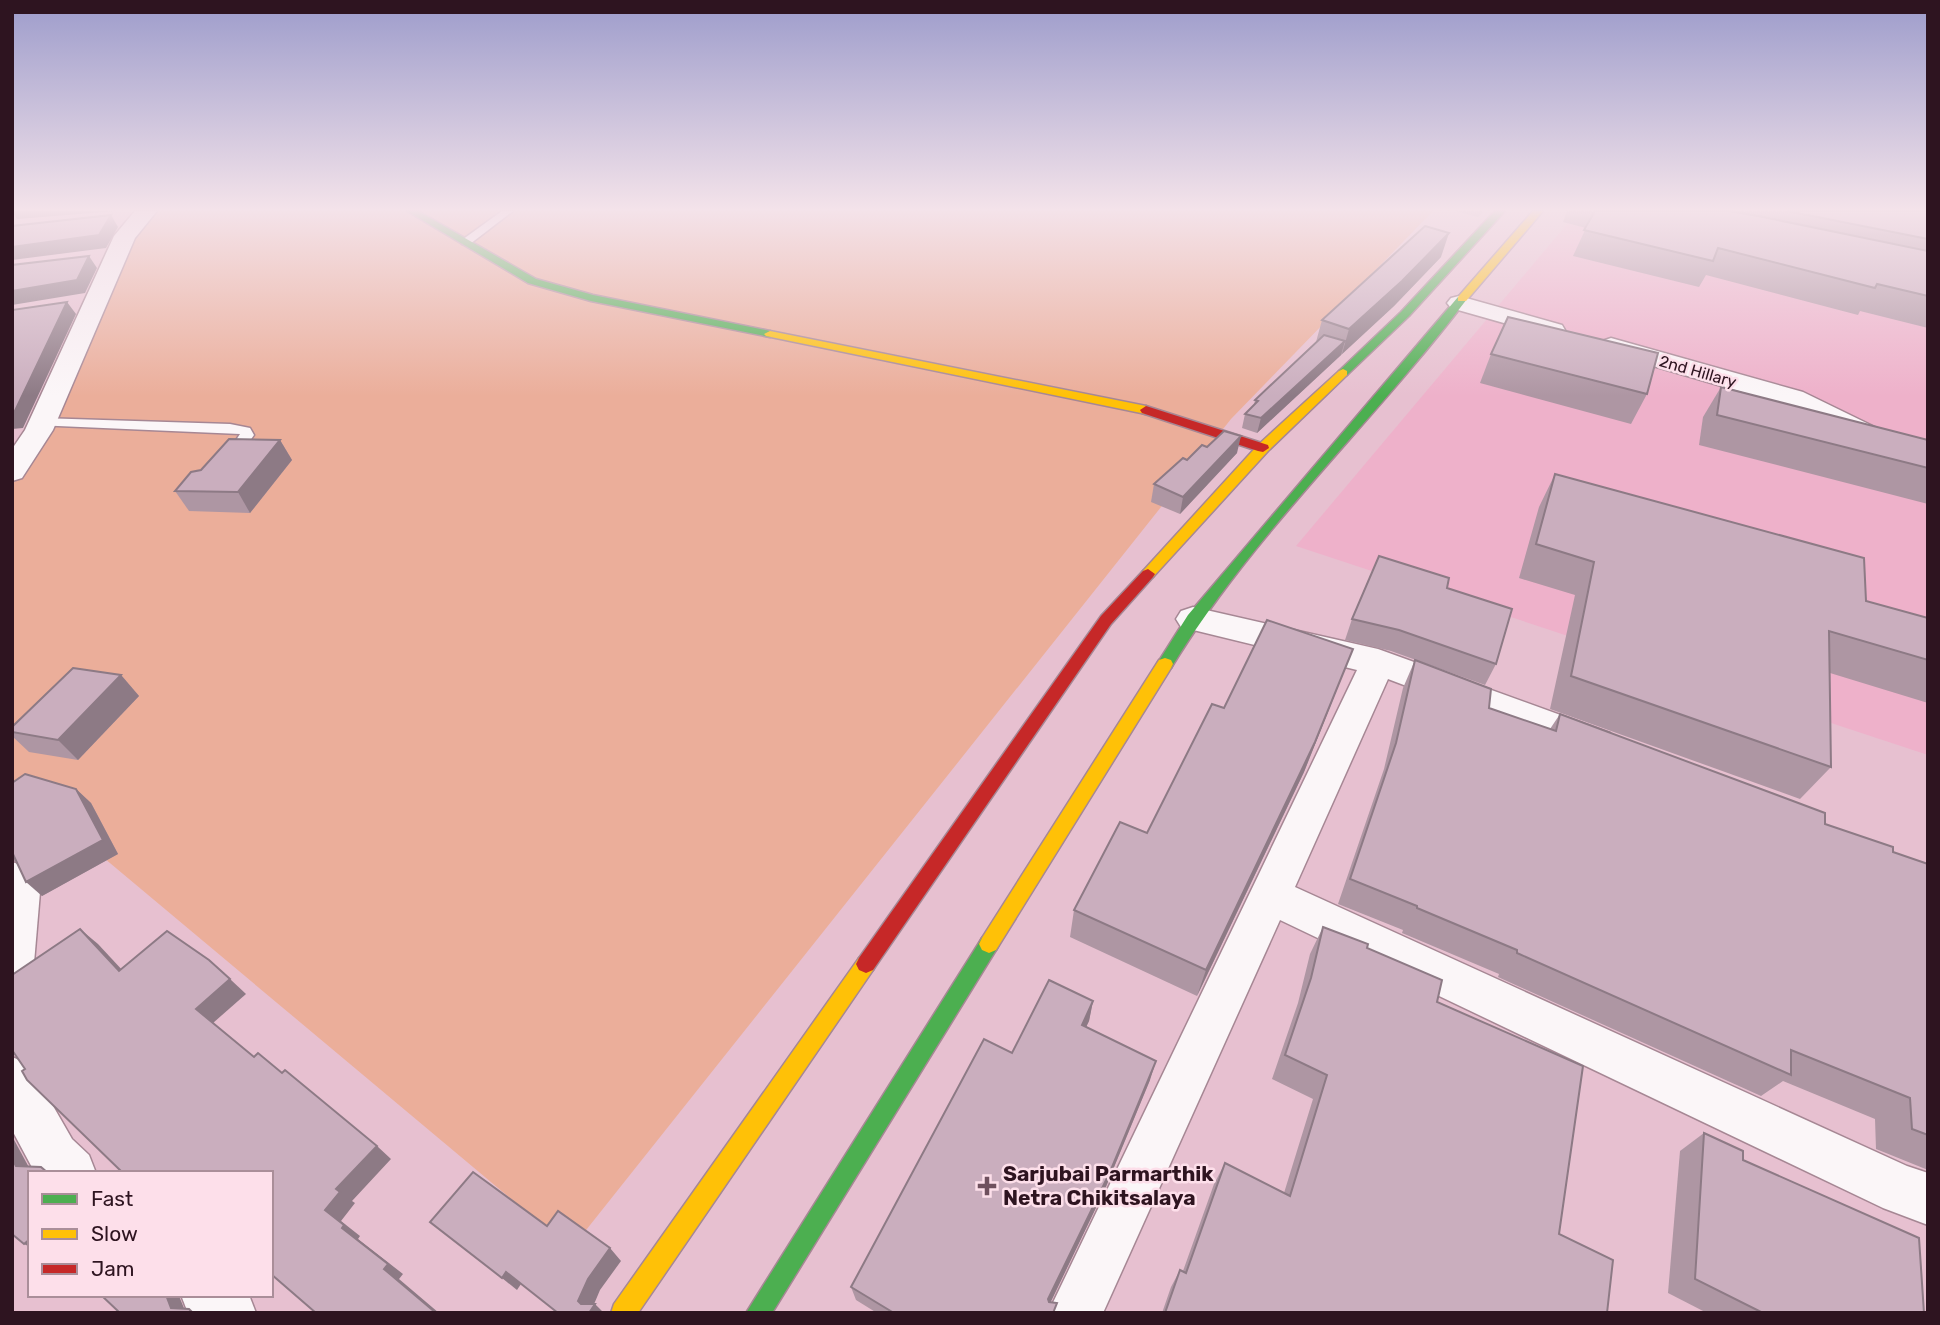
<svg xmlns="http://www.w3.org/2000/svg" width="1940" height="1325" font-family="Rubik,sans-serif">
<style>
.built{fill:#eeb1ca}
.green{fill:#ebae9a}
.lines{fill:none;stroke-linecap:round;stroke-linejoin:round}
.lane-casing{stroke:#a68794;stroke-width:3}
.street-casing{stroke:#a68794;stroke-width:3}
.fast-casing{stroke:#a68794;stroke-width:3}
.slow-casing{stroke:#a68794;stroke-width:3}
.jam-casing{stroke:#a68794;stroke-width:3}
.lane{fill:#fbf6f8;fill-rule:evenodd}
.street{fill:#fbf6f8;fill-rule:evenodd}
.fast{fill:#4caf50;fill-rule:evenodd}
.slow{fill:#ffc107;fill-rule:evenodd}
.jam{fill:#c62828;fill-rule:evenodd}
.wall{fill:#ae96a3}
.shaded-wall{fill:#8d7a85}
.building{fill:#caaebe;stroke:#8d7a85;stroke-width:2}
.poi-dot{fill:#6f505e;stroke:#fddfea;stroke-width:2.5}
.labels{text-anchor:middle;stroke-width:5;stroke-linejoin:round;paint-order:stroke}
.far-street-label{font-size:16px;fill:#2e1420;stroke:#fddfea}
.near-poi-label{font-size:21px;font-weight:bold;fill:#2e1420;stroke:#fddfea;text-anchor:start}
</style>
<rect width="100%" height="100%" fill="#e7c0d0"/>
<path class="built" d="M1578,211l350,25v519l-632,-209z"/>
<path class="green" d="M142,211h1291l-202,208 -660,830 -528,-442 -31,-15v-324l113,-236z"/>
<g class="lines">
<g class="lane-casing">
<g id="lane">
<path d="M502,211h11l-43,33h-8v-4z"/>
<path d="M40,418l190,6 20,4 4,7 -18,26 -5,1 -7,-4 16,-24 -205,-9v-6z"/>
</g>
</g>
<g class="street-casing">
<g id="street">
<path d="M135,211h22l-22,27 -82,192 -31,48 -10,3v-32l13,-19 89,-194z"/>
<path d="M1459,296l103,29 3,5 -3,5 -9,2 -102,-29 -4,-5 4,-5z"/>
<path d="M1611,338l192,54 125,61v20l-145,-69 -181,-53 -4,-5 4,-5z"/>
<path d="M1193,607l185,42 232,84 6,10 -6,10 -13,5 -209,-79 -93,208 612,279 21,7v52l-45,-17 -603,-288 -177,393h-55l309,-643 -176,-43 -5,-8 5,-8z"/>
<path d="M12,862l15,5 13,25 -6,71 -6,14 -16,6z"/>
<path d="M12,1057l17,7 43,75 17,16 7,18h-61l-23,-43z"/>
<path d="M181,1295h68l7,18h-68z"/>
</g>
</g>
<g class="fast-casing">
<g id="fast">
<path d="M407,211h11l118,68 57,16 177,36 6,3 -6,3 -179,-36 -63,-18z"/>
<path d="M1495,211h10l-96,105 -62,59h-8v-4l62,-59z"/>
<path d="M1458,297l9,2c-95,125 -214,234 -296,369h-12l-2,-4 31,-49z"/>
<path d="M989,935l7,3 3,6 -3,6 -224,363h-26l236,-375z"/>
</g>
</g>
<g class="slow-casing">
<g id="slow">
<path d="M1533,211h10l-77,90h-8v-4z"/>
<path d="M770,331l376,75 6,4 -6,4 -380,-78 -2,-2z"/>
<path d="M1343,369l4,2v4l-79,76 -115,126h-10l-2,-3 2,-3 115,-126 81,-74z"/>
<path d="M1165,658l6,2 2,4 -2,4 -175,282 -7,3 -7,-3 -3,-6 3,-6 177,-278z"/>
<path d="M866,955l7,3 3,6 -3,6 -235,343h-27l3,-9 245,-346z"/>
</g>
</g>
<g class="jam-casing">
<g id="jam">
<path d="M1146,406l122,39 1,3 -6,4 -5,-1 -116,-38 -2,-3z"/>
<path d="M1148,569l7,5 -2,3 -42,47 -238,346 -7,3 -7,-3 -3,-6 3,-6 242,-342 42,-45z"/>
</g>
</g>
<use href="#lane" class="lane"/>
<use href="#street" class="street"/>
<use href="#fast" class="fast"/>
<use href="#slow" class="slow"/>
<use href="#jam" class="jam"/>
</g>
<g class="wall">
<path d="M1455,211h29l-6,6z"/>
<path d="M1567,211h361v117l-68,-17 -2,4 -152,-40 -7,12 -126,-31 13,-28 -23,-6z"/>
<path d="M1441,257l-47,49 -137,127 -15,-5 3,-14 9,-9 1,-5 61,-58 6,-22z"/>
<path d="M1491,354l156,40 -16,30 -151,-41z"/>
<path d="M1721,387l207,53v64l-229,-59 4,-28z"/>
<path d="M280,440l12,20 -42,53 -61,-2 -14,-20 26,-21z"/>
<path d="M1207,447l30,6 -57,61 -29,-12 3,-18 33,-24z"/>
<path d="M1555,474l311,127 62,59v43l-98,-30 1,94 -31,32 -250,-90 25,-114 -56,-17 20,-71z"/>
<path d="M1447,588l49,76 -11,21 -94,-34 -46,-11 7,-21z"/>
<path d="M1415,660l74,48 61,21 10,-15 333,138 35,12v306l-52,-21 -1,-30 -92,-38 -22,15 -263,-119 1,-3 -97,-41 1,-3 -65,-26 46,-135 19,-81z"/>
<path d="M121,675l18,21 -61,64 -49,-8 -17,-16v-9z"/>
<path d="M1341,679l-37,93 -107,224 -127,-59 4,-27 73,-77 77,-125z"/>
<path d="M12,783l64,6 15,14 27,51 -76,42 -25,-34 -5,-2z"/>
<path d="M1323,927l44,21 70,54 122,232 48,79h-445l9,-26 9,-17 3,1 31,-87 11,-21 59,30 29,-94 -41,-20 26,-76 12,-49z"/>
<path d="M1093,1001l-4,20 -3,6 64,53 -45,109 -55,113 5,11h-178l-21,-13 -5,-13 161,-234z"/>
<path d="M1704,1133l39,27 181,153h-217l-39,-20 12,-142z"/>
</g>
<g class="shaded-wall">
<path d="M12,211h104l-99,8z"/>
<path d="M111,215l7,12 -12,21 -94,12v-13z"/>
<path d="M1449,233l-8,24 -47,49 -52,48 7,-25z"/>
<path d="M89,256l8,12 -12,25 -73,12v-14z"/>
<path d="M67,302l9,12 -53,114 -11,1v-14z"/>
<path d="M1345,341l-4,14 -84,78 4,-15z"/>
<path d="M1241,436l-4,17 -57,61 3,-17z"/>
<path d="M280,440l12,20 -42,53 -12,-21z"/>
<path d="M1353,649l-49,123 -107,224 9,-26z"/>
<path d="M121,675l18,21 -61,64 -20,-20z"/>
<path d="M76,789l15,14 27,51 -76,42 -16,-14z"/>
<path d="M80,929l18,15 39,42 -18,-15z"/>
<path d="M230,979l16,15 -33,29 -17,-14z"/>
<path d="M1093,1001l-4,20 -11,23 4,-19z"/>
<path d="M1156,1061l-6,19 -45,109 -59,123 2,-13z"/>
<path d="M12,1136l20,37 -16,-7 -4,-7z"/>
<path d="M377,1146l14,13 -39,42 3,2 -14,18 19,15 -2,3 45,35 -4,5 40,34h-3l-52,-44 -42,-41 -17,-18 11,-21z"/>
<path d="M30,1239v8l-6,-3z"/>
<path d="M610,1248l11,13 -21,29 -8,19 3,-5 9,9h-15l-11,-12 10,-22z"/>
<path d="M506,1272l15,12 -4,6 -15,-12z"/>
<path d="M166,1295h14l-1,1 7,17 -15,-5z"/>
</g>
<g class="building">
<path d="M1595,211h134l29,5 170,35v45l-51,-12 -2,4 -157,-40 -5,13 -129,-31z"/>
<path d="M1787,211h141v28z"/>
<path d="M111,215l-12,20 -87,12v-21z"/>
<path d="M1425,226l24,7 -47,48 -53,48 -27,-9z"/>
<path d="M89,256l-12,24 -65,11v-26z"/>
<path d="M67,302l-54,113h-1v-105z"/>
<path d="M1508,317l150,36 -11,41 -156,-40z"/>
<path d="M1324,335l21,6 -84,77 -16,-4 13,-13 -3,-1z"/>
<path d="M1721,387l207,53v28l-211,-53z"/>
<path d="M1224,431l17,5 -58,61 -29,-13 29,-26 4,2 15,-15 5,2z"/>
<path d="M229,439l51,1 -42,52 -63,-1 16,-19 10,-2z"/>
<path d="M1555,474l309,84 2,43 62,17v42l-99,-29 2,136 -260,-91 23,-114 -58,-18z"/>
<path d="M1379,556l70,22 -2,10 65,21 -16,55 -97,-34 -47,-11z"/>
<path d="M1267,620l86,29 -38,93 -109,228 -132,-60 46,-88 27,11 65,-129 12,4z"/>
<path d="M1415,660l76,29 -2,19 67,23 4,-17 265,99v11l68,23v5l35,12v271l-16,-6 -2,-31 -119,-48v25l-274,-122v-3l-100,-42v-2l-67,-27 46,-136z"/>
<path d="M73,668l48,7 -63,65 -46,-8v-5z"/>
<path d="M25,774l51,15 27,51 -77,42 -14,-30v-69z"/>
<path d="M1323,927l45,17 -1,4 75,32 -5,22 146,64 -24,168 54,26 -6,53h-442l15,-43 6,3 39,-110 65,33 37,-121 -42,-20 26,-77z"/>
<path d="M80,929l39,42 48,-40 42,29 21,19 -34,30 58,48 4,-4 24,20 3,-3 92,76 -41,43 4,3 -15,18 19,15 -2,3 46,36 -4,5 52,44h-120l-45,-39v-101h-148l-96,-93 -5,-9 3,-2 -13,-19v-75z"/>
<path d="M1049,980l44,21 -11,24 74,36 -46,111 -62,127 1,3 8,1 -4,10h-159l-43,-26 133,-248 28,14z"/>
<path d="M1704,1133l39,18v9l176,78 5,75h-161l-68,-34z"/>
<path d="M12,1159l4,7 25,1 7,6h-18v66l-6,5 -12,-10z"/>
<path d="M473,1172l74,54 11,-15 52,37 -22,31 -10,22 3,3h14l-6,9h-31l-52,-41 -4,6 -72,-56z"/>
<path d="M101,1295h65l5,13 18,1 4,4h-73z"/>
</g>
<linearGradient id="sky" x2="0" y2="1"><stop stop-color="#9d9ccb"/><stop offset="0.53" stop-color="#f4e3ea"/><stop offset="1" stop-color="#f4e3ea" stop-opacity="0"/></linearGradient>
<rect width="1940" height="396" fill="url(#sky)"/>
<path class="poi-dot" d="M983.5 1175.5h7v7h7v7h-7v7h-7v-7h-7v-7h7z"/>
<g class="labels">
<g class="far-street-label">
<text transform="translate(1698 371) rotate(16)" y="6">2nd Hillary</text>
</g>
<g class="near-poi-label">
<text x="1003" y="1181">Sarjubai Parmarthik<tspan x="1003" dy="24">Netra Chikitsalaya</tspan></text>
</g>
</g>
<rect width="1940" height="1325" fill="none" stroke="#2e1420" stroke-width="28"/>
<rect x="28" y="1171" width="245" height="126" fill="#fddfea" stroke="#aa8e99" stroke-width="2"/>
<rect x="42" y="1194" width="35" height="10" fill="#4caf50" stroke="#aa8e99" stroke-width="2"/>
<text x="91" y="1206" font-size="21" fill="#2e1420">Fast</text>
<rect x="42" y="1229" width="35" height="10" fill="#ffc107" stroke="#aa8e99" stroke-width="2"/>
<text x="91" y="1241" font-size="21" fill="#2e1420">Slow</text>
<rect x="42" y="1264" width="35" height="10" fill="#c62828" stroke="#aa8e99" stroke-width="2"/>
<text x="91" y="1276" font-size="21" fill="#2e1420">Jam</text>
</svg>
